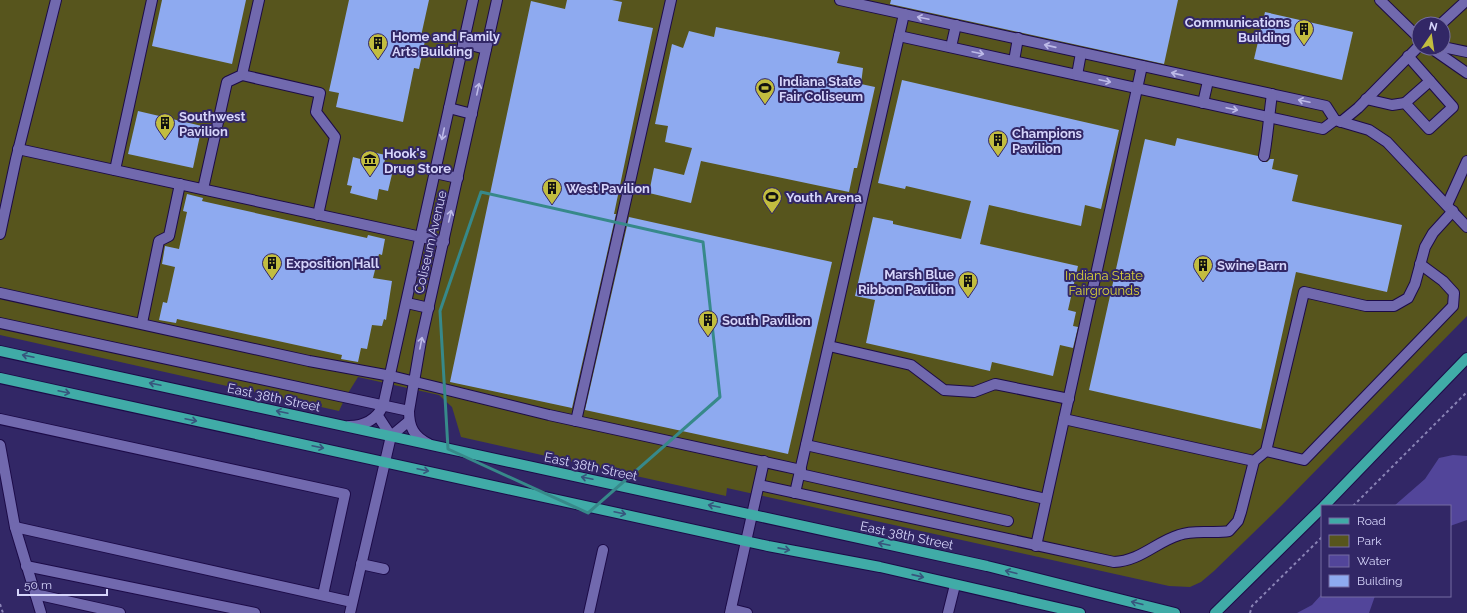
<svg xmlns="http://www.w3.org/2000/svg" width="1467" height="613" font-family="Raleway,sans-serif">
<style>
.green{fill:#57551d;fill-rule:evenodd}
.water{fill:#52459a}
.building{fill:#8eaaf0}
.lines{fill:none;stroke-linecap:round;stroke-linejoin:round}
.minor-casing{stroke:#1c0b48;stroke-width:12}
.major-casing{stroke:#1c0b48;stroke-width:12}
.path{stroke:#8a84b6;stroke-width:2;stroke-dasharray:3 3;stroke-linecap:butt}
.minor{stroke:#7169ae;stroke-width:10}
.major{stroke:#40aba7;stroke-width:10}
.oneway{stroke:#bdbae8}
.oneway2{stroke:#37557d}
.marked{fill:none;stroke:#37898a;stroke-width:3;stroke-linejoin:round}
.labels{text-anchor:middle;stroke-width:4;stroke-linejoin:round;paint-order:stroke}
.poi-label{font-size:13px;font-weight:bold;fill:#d6d5fb;stroke:#322766;text-anchor:start}
.street-label{font-size:13px;fill:#d6d5fb;stroke:#322766}
.park-label{font-size:13px;fill:#d7d139;stroke:#322766}
</style>
<rect width="100%" height="100%" fill="#322766"/>
<path class="green" d="M0,0h1467v316l-185,189 -68,66 -13,11 -11,5 -21,-1 -442,-98 -1,8 -265,-59 -9,-30 -13,-12 -81,-18 -13,21 -6,13 -339,-76zM1419,24h24v24h-24z"/>
<g class="water">
<path d="M1453,455l14,1v64l-17,6v-20h-56l31,-27 14,-21z"/>
<path d="M1322,594v2h53l-6,17h-72l15,-8z"/>
</g>
<g class="building">
<path d="M162,0h84l-14,64 -80,-18z"/>
<path d="M349,0h80l-8,36h5l-7,33 -5,-1 -11,54 -67,-15 3,-14 -10,-2z"/>
<path d="M567,0h45l10,2 -4,19 35,7 -39,186h2l-44,194 -122,-26 81,-381 34,8z"/>
<path d="M891,0h287l-14,64 -274,-60z"/>
<path d="M1265,12l88,20 -11,48 -88,-21z"/>
<path d="M716,27l124,25 -3,11 26,5 -2,16 14,3 -18,81h-3l-5,24 -148,-31 -10,42 -42,-10 5,-25 30,7 8,-27 -27,-6 3,-16 -13,-2 17,-80 11,4 6,-17 25,6z"/>
<path d="M902,80l217,50 -18,79 -16,-4 -4,21 -92,-21 -9,39 98,22 -10,44 8,2 -3,14 5,1 -5,21 -13,-3 -7,31 -61,-14 -2,9 -124,-28 9,-43 -20,-4 18,-79 20,4v3l68,15 10,-38 -65,-15 -1,3 -27,-6z"/>
<path d="M138,111l64,15 -9,42 -65,-14z"/>
<path d="M1177,138l81,18 5,6h4l3,-3h4l-2,10 26,6 -6,26 110,24 -15,67 -91,-20 -35,157 -172,-39 56,-251 30,7z"/>
<path d="M366,151l20,4 -3,13 10,2 -5,21 -9,-2 -2,11 -27,-7 2,-7 -5,-1 6,-28 11,3z"/>
<path d="M187,194l16,4 -1,3 165,37 1,-3 17,4 -3,16 -3,-1 -6,24 19,3 -6,39 -2,-1 -2,7 -10,-1 -5,24 -6,-1 -3,14 -17,-3 1,-4 -165,-36 -1,4 -17,-3 4,-18 4,1 8,-36 -13,-3 3,-18 14,3 8,-37 -4,-1z"/>
<path d="M629,217l203,45 -44,192 -203,-44z"/>
</g>
<g class="lines">
<g class="minor-casing">
<g id="minor">
<path d="M840,0l486,106 9,14 34,10 18,12 80,85"/>
<path d="M1380,0l39,38"/>
<path d="M1441,24l26,-24"/>
<path d="M899,36l424,93 12,-9"/>
<path d="M463,43l23,6"/>
<path d="M951,47l5,-22"/>
<path d="M1443,47l24,5"/>
<path d="M1431,48l36,25"/>
<path d="M1014,61l4,-23"/>
<path d="M242,75l78,18 -4,19 19,25 -17,78"/>
<path d="M1077,75l4,-22"/>
<path d="M1366,99l26,6 13,-2 24,26 24,-22 -45,-51"/>
<path d="M1203,103l5,-22"/>
<path d="M1405,103l25,-22"/>
<path d="M449,108l23,6"/>
<path d="M1341,122l17,-14 61,-62"/>
<path d="M18,149l426,93"/>
<path d="M1264,156c4,-21 5,-41 8,-62"/>
<path d="M115,170l37,-170"/>
<path d="M435,173l23,5"/>
<path d="M203,189l24,-107 15,-7 17,-75"/>
<path d="M1447,205l20,-44"/>
<path d="M0,234l16,-75 40,-159"/>
<path d="M0,293l309,68 82,15 158,39 252,55"/>
<path d="M407,303l22,5"/>
<path d="M0,323l409,88"/>
<path d="M142,323l17,-82 10,-5 11,-52"/>
<path d="M829,346l82,19 33,25 30,2 21,-8 74,15"/>
<path d="M378,416l13,20"/>
<path d="M0,419l345,75 -22,101"/>
<path d="M1064,419l190,42"/>
<path d="M576,421l95,-421"/>
<path d="M349,426c16,0 27,-6 34,-20l90,-406"/>
<path d="M429,444c-15,-7 -20,-17 -20,-33l12,-70 76,-341"/>
<path d="M0,445l15,82 26,86"/>
<path d="M806,445l240,54"/>
<path d="M1266,451l38,9 149,-154 1,-13 -11,-12 -23,-17"/>
<path d="M800,474l208,47"/>
<path d="M759,485l355,77c26,-1 42,-20 65,-27 16,-6 34,-1 50,-4l9,-10 3,-9 13,-51 12,-10 38,-159 62,14h28l14,-8 7,-14 10,-37 8,-14 20,-22"/>
<path d="M795,493l109,-479"/>
<path d="M15,527l337,75"/>
<path d="M1036,546l106,-480"/>
<path d="M361,564l23,5"/>
<path d="M26,566l229,47"/>
<path d="M35,594l85,19"/>
<path d="M731,609l16,4"/>
<path d="M350,613l41,-177 18,-15"/>
<path d="M589,613l14,-63"/>
<path d="M730,613l34,-152"/>
<path d="M948,613l7,-28"/>
</g>
</g>
<g class="major-casing">
<g id="major">
<path d="M0,351l987,215 188,47"/>
<path d="M0,378l768,168 112,21 200,46"/>
<path d="M1324,506l143,-148"/>
<path d="M1215,613l107,-105"/>
</g>
</g>
<g class="path">
<path d="M1353,506l114,-114"/>
<path d="M0,604l3,9"/>
<path d="M1250,613l2,-7 70,-69"/>
</g>
<use href="#minor" class="minor"/>
<use href="#major" class="major"/>
</g>
<defs><path id="oneway-shaft" d="M-6 0H5M1.5-3L5.5 0L1.5 3" fill="none" stroke-width="1.6" stroke-linecap="round" stroke-linejoin="round"/></defs>
<g class="oneway">
<use href="#oneway-shaft" transform="translate(923 18) rotate(-168)"/>
<use href="#oneway-shaft" transform="translate(1050 46) rotate(-167)"/>
<use href="#oneway-shaft" transform="translate(978 53) rotate(12)"/>
<use href="#oneway-shaft" transform="translate(1177 74) rotate(-167)"/>
<use href="#oneway-shaft" transform="translate(1105 81) rotate(12)"/>
<use href="#oneway-shaft" transform="translate(478 89) rotate(-78)"/>
<use href="#oneway-shaft" transform="translate(1304 101) rotate(-168)"/>
<use href="#oneway-shaft" transform="translate(1232 109) rotate(12)"/>
<use href="#oneway-shaft" transform="translate(443 134) rotate(102)"/>
<use href="#oneway-shaft" transform="translate(450 216) rotate(-77)"/>
<use href="#oneway-shaft" transform="translate(421 343) rotate(-79)"/>
</g>
<g class="oneway2">
<use href="#oneway-shaft" transform="translate(28 356) rotate(-168)"/>
<use href="#oneway-shaft" transform="translate(155 384) rotate(-168)"/>
<use href="#oneway-shaft" transform="translate(64 392) rotate(12)"/>
<use href="#oneway-shaft" transform="translate(282 412) rotate(-168)"/>
<use href="#oneway-shaft" transform="translate(191 420) rotate(12)"/>
<use href="#oneway-shaft" transform="translate(318 447) rotate(12)"/>
<use href="#oneway-shaft" transform="translate(423 470) rotate(12)"/>
<use href="#oneway-shaft" transform="translate(587 478) rotate(-168)"/>
<use href="#oneway-shaft" transform="translate(714 506) rotate(-168)"/>
<use href="#oneway-shaft" transform="translate(620 513) rotate(12)"/>
<use href="#oneway-shaft" transform="translate(884 544) rotate(-168)"/>
<use href="#oneway-shaft" transform="translate(784 549) rotate(11)"/>
<use href="#oneway-shaft" transform="translate(1011 572) rotate(-166)"/>
<use href="#oneway-shaft" transform="translate(918 576) rotate(13)"/>
<use href="#oneway-shaft" transform="translate(1137 603) rotate(-166)"/>
</g>
<path class="marked" d="M481,192l222,50 17,155 -132,116 -140,-64 -8,-138z"/>
<defs>
<g id="building-pin" transform="scale(1)"><path d="M0 17L-7.5 6A9.5 9.5 0 1 1 7.5 6Z" fill="#c2bd3f" stroke="#322766"/><path d="M-4-6H4V6H1V3H-1V6H-4ZM-2.5-4.3h1.7v1.8h-1.7ZM.8-4.3h1.7v1.8H.8ZM-2.5-1h1.7V.8h-1.7ZM.8-1h1.7V.8H.8Z" fill="#111"/></g>
<g id="stadium-pin" transform="scale(1)"><path d="M0 17L-7.5 6A9.5 9.5 0 1 1 7.5 6Z" fill="#c2bd3f" stroke="#322766"/><path d="M0-5a6.5 5 0 1 0 0 10a6.5 5 0 1 0 0-10ZM-3.5-1.8h7v3.6h-7Z" fill="#111"/></g>
<g id="museum-pin" transform="scale(1)"><path d="M0 17L-7.5 6A9.5 9.5 0 1 1 7.5 6Z" fill="#c2bd3f" stroke="#322766"/><path d="M0-6L6-3V-2H-6V-3ZM-5-1h2V3h-2ZM-1-1h2V3h-2ZM3-1h2V3H3ZM-6 4H6V6H-6Z" fill="#111"/></g>
</defs>
<g fill-rule="evenodd">
<use href="#building-pin" x="1304" y="29"/>
<use href="#building-pin" x="378" y="43"/>
<use href="#stadium-pin" x="765" y="88"/>
<use href="#building-pin" x="165" y="123"/>
<use href="#building-pin" x="998" y="140"/>
<use href="#museum-pin" x="370" y="160"/>
<use href="#building-pin" x="552" y="188"/>
<use href="#stadium-pin" x="772" y="197"/>
<use href="#building-pin" x="272" y="263"/>
<use href="#building-pin" x="1203" y="265"/>
<use href="#building-pin" x="968" y="281"/>
<use href="#building-pin" x="708" y="320"/>
</g>
<g class="labels">
<g class="poi-label">
<text x="1290" y="27" text-anchor="end">Communications<tspan x="1290" dy="15">Building</tspan></text>
<text x="392" y="41">Home and Family<tspan x="392" dy="15">Arts Building</tspan></text>
<text x="779" y="86">Indiana State<tspan x="779" dy="15">Fair Coliseum</tspan></text>
<text x="179" y="121">Southwest<tspan x="179" dy="15">Pavilion</tspan></text>
<text x="1012" y="138">Champions<tspan x="1012" dy="15">Pavilion</tspan></text>
<text x="384" y="158">Hook's<tspan x="384" dy="15">Drug Store</tspan></text>
<text x="566" y="193">West Pavilion</text>
<text x="786" y="202">Youth Arena</text>
<text x="286" y="268">Exposition Hall</text>
<text x="1217" y="270">Swine Barn</text>
<text x="954" y="279" text-anchor="end">Marsh Blue<tspan x="954" dy="15">Ribbon Pavilion</tspan></text>
<text x="722" y="325">South Pavilion</text>
</g>
<g class="street-label">
<text transform="translate(430 242) rotate(-77)" y="5">Coliseum Avenue</text>
<text transform="translate(274 397) rotate(12)" y="5">East 38th Street</text>
<text transform="translate(591 466) rotate(12)" y="5">East 38th Street</text>
<text transform="translate(907 535) rotate(12)" y="5">East 38th Street</text>
</g>
<g class="park-label">
<text x="1104" y="280">Indiana State<tspan x="1104" dy="15">Fairgrounds</tspan></text>
</g>
</g>
<rect x="1321" y="505" width="130" height="92" fill="#322766" stroke="#746da2"/>
<rect x="1329" y="518" width="20" height="6" fill="#40aba7" stroke="#746da2"/>
<text x="1357" y="525" font-size="12" fill="#d6d5fb">Road</text>
<rect x="1329" y="535" width="20" height="12" fill="#57551d" stroke="#746da2"/>
<text x="1357" y="545" font-size="12" fill="#d6d5fb">Park</text>
<rect x="1329" y="555" width="20" height="12" fill="#52459a" stroke="#746da2"/>
<text x="1357" y="565" font-size="12" fill="#d6d5fb">Water</text>
<rect x="1329" y="575" width="20" height="12" fill="#8eaaf0" stroke="#746da2"/>
<text x="1357" y="585" font-size="12" fill="#d6d5fb">Building</text>
<g transform="translate(1431 36) rotate(13)"><circle r="19" fill="#322766" stroke="#746da2"/>
<path d="M0-3L7 15L0 10L-7 15Z" fill="#c2bd3f"/>
<text y="-6" font-size="11" font-weight="bold" text-anchor="middle" fill="#d6d5fb">N</text>
</g>
<path d="M18 589v6h89v-6" fill="none" stroke="#d6d5fb" stroke-width="2"/>
<text x="24" y="589" font-size="12" fill="#d6d5fb" stroke="#322766" stroke-width="3" paint-order="stroke">50 m</text>
</svg>
